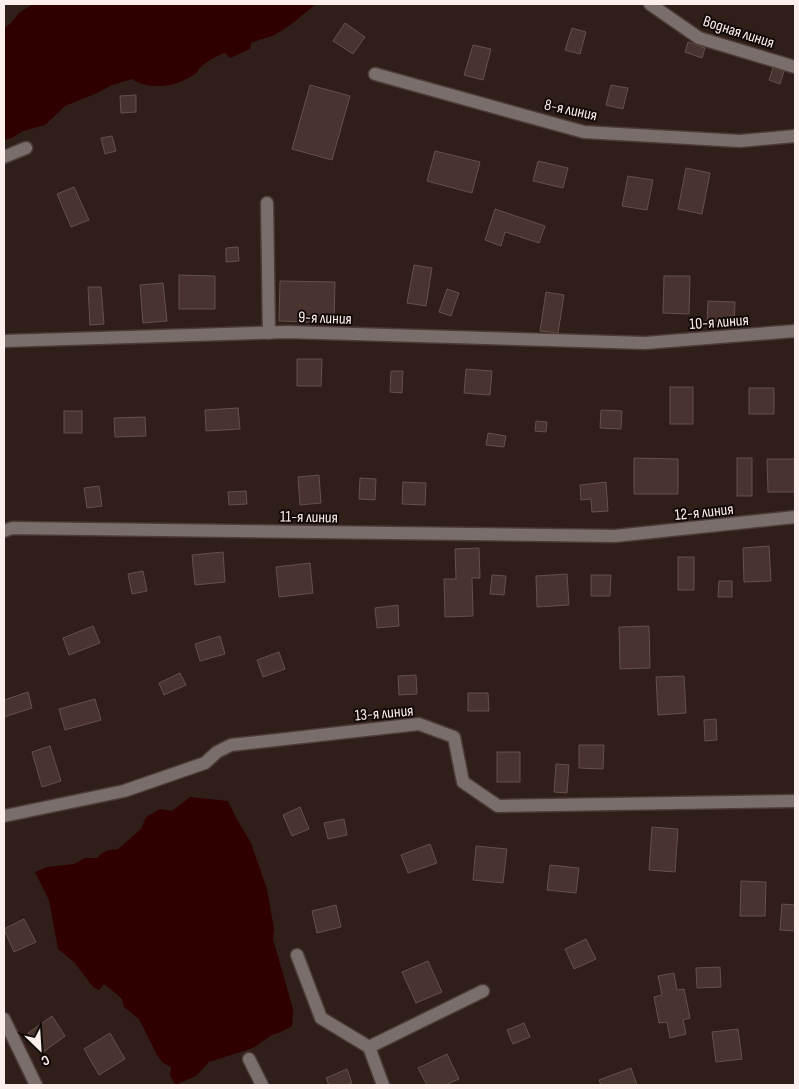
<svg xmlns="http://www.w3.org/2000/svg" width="799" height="1089" font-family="'Sofia Sans Condensed',sans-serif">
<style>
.water{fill:#300000}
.building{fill:#48332f;stroke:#65504a}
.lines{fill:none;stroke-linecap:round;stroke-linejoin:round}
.minor-casing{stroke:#4d3b37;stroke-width:15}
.minor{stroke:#796e6c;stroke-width:12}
.labels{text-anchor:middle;stroke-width:4;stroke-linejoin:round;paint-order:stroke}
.street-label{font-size:16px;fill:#fdefec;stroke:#120a08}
</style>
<rect width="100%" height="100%" fill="#301e19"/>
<g class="water">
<path d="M33,4h283c-14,11 -26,23 -42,31 -7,3 -16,5 -23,8l-1,6 -20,9 -5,-5c-7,2 -18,8 -24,14 -5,4 0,1 -5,6 -18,14 -45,18 -64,6l-20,6 -15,8 -32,13 -20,19 -22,6 -11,7 -8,2v-112l7,-5 8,-10z"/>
<path d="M190,797l38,4 7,15 16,27 16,46 7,40 -1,10 20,70 -1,17 -11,6 -9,3 -19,13 -44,14 -13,14 -21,9 -5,-10 1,-8 -8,-4 -6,-8 -18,-36 -15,-12 -2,-8 -8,-7 -10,-8 -5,6 -6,-3 -19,-25 -16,-13 -9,-49 -14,-28 12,-5 27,-3 11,-6h12l5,-5 7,-3 9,-1 8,-7 15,-13 5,-12 14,-8 12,2z"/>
</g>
<g class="building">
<path d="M345,23l20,14 -12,17 -20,-13z"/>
<path d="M572,28l14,4 -6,22 -15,-4z"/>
<path d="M688,42l17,6 -3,10 -17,-6z"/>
<path d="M473,45l18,4 -8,31 -19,-5z"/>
<path d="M773,68l11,3 -4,13 -11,-4z"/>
<path d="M310,85l40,11 -18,64 -40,-11z"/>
<path d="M611,85l17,3 -5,21 -17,-4z"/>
<path d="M136,95v17l-15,1 -1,-17z"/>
<path d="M112,136l4,15 -11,3 -4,-16z"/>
<path d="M435,151l45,11 -8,31 -45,-12z"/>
<path d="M538,161l30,7 -5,20 -30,-7z"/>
<path d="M686,168l24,5 -8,41 -24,-5z"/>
<path d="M628,176l25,4 -6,30 -25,-4z"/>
<path d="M74,187l15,33 -18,7 -14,-33z"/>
<path d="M495,209l50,17 -6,17 -34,-11 -4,14 -16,-6z"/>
<path d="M238,247l1,14 -13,1v-14z"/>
<path d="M414,265l18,3 -6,38 -19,-3z"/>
<path d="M179,275l36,1v33h-36z"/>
<path d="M664,276h26l-1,38 -26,-1z"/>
<path d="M280,281l55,1 -1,41 -55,-2z"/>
<path d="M163,283l4,38 -24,2 -3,-38z"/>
<path d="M88,287h13l3,37 -14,1z"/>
<path d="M447,289l12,4 -8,23 -12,-4z"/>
<path d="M546,292l18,3 -6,38 -18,-2z"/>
<path d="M708,301l27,1 -1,23 -27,-1z"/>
<path d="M297,359h25l-1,27h-24z"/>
<path d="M466,369l26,2 -2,24 -26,-2z"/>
<path d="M391,371h12l-1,22 -12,-1z"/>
<rect x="670" y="387" width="23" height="37"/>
<rect x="749" y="388" width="25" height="26"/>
<path d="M238,408l2,21 -34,2 -1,-21z"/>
<path d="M601,410l21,1 -1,18 -21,-1z"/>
<rect x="64" y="411" width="18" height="22"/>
<path d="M145,417l1,19 -31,1 -1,-19z"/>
<path d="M536,421l11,1 -1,10 -11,-1z"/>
<path d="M488,433l18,3 -2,11 -18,-2z"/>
<path d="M634,458l44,1v35h-44z"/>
<rect x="737" y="458" width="15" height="38"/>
<path d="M767,459h28v33h-27z"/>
<path d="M319,475l2,28 -21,2 -2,-28z"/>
<path d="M360,478l16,1 -1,21 -16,-1z"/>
<path d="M403,482l23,1 -1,22 -23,-1z"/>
<path d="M606,482l2,29 -16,1 -1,-13 -10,1 -1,-15z"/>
<path d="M99,486l3,20 -15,2 -3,-20z"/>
<path d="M246,491l1,13 -18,1 -1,-13z"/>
<path d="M769,546l2,35 -27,1 -1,-34z"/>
<path d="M479,548l1,30h-8l1,38 -28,1 -1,-38h12l-1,-30z"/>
<path d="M223,552l2,30 -30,3 -3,-30z"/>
<rect x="678" y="557" width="16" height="33"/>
<path d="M310,563l3,30 -34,4 -3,-30z"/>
<path d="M143,571l4,20 -15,3 -4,-20z"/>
<path d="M567,574l2,31 -32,2 -1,-31z"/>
<path d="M492,575l14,1 -2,19 -14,-1z"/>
<path d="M591,575h20l-1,21h-19z"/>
<path d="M719,581h13v16h-14z"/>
<path d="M398,605l1,21 -22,2 -2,-20z"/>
<path d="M93,626l7,17 -31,12 -6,-17z"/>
<path d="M649,626l1,42 -30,1 -1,-42z"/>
<path d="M220,636l5,18 -25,7 -5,-17z"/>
<path d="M279,652l6,17 -22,8 -6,-17z"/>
<path d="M180,673l6,12 -22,10 -5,-12z"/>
<path d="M416,675l1,19 -18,1 -1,-19z"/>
<path d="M684,676l2,37 -28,2 -2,-38z"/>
<path d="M28,692l4,16 -28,9v-17z"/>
<path d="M468,693h20l1,18h-21z"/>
<path d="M95,699l6,21 -36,10 -6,-21z"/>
<path d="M716,719l1,21 -12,1 -1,-21z"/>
<path d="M579,745h25l-1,24 -24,-1z"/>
<path d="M50,746l11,35 -19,6 -10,-35z"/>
<rect x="497" y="752" width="23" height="30"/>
<path d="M556,764l13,1 -2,28 -13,-1z"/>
<path d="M300,807l9,22 -17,7 -9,-21z"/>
<path d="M344,819l3,16 -19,4 -4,-16z"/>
<path d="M652,827l26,2 -3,43 -26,-2z"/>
<path d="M430,844l7,19 -29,10 -7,-18z"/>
<path d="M476,846l31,3 -4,34 -30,-3z"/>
<path d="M550,865l29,3 -3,25 -29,-3z"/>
<path d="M741,881l25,1 -1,34h-25z"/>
<path d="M782,904l13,1v26l-15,-1z"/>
<path d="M336,905l5,22 -24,6 -5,-22z"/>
<path d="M24,919l12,23 -22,10 -10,-23z"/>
<path d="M586,939l10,20 -22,10 -9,-20z"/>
<path d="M428,961l14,31 -26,11 -14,-31z"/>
<path d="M720,967l1,20 -24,1 -1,-20z"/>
<path d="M674,973l3,17 7,-1 6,29 -7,2 3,14 -16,4 -3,-16 -8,1 -5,-26 8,-2 -4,-19z"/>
<path d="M52,1016l13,20 -23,17 -14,-20z"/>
<path d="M524,1023l6,14 -17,7 -6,-14z"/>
<path d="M738,1029l4,30 -26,3 -4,-30z"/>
<path d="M110,1033l15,26 -26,16 -15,-26z"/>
<path d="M447,1054l12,25 -14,6h-18l-9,-17z"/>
<path d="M631,1068l6,17h-36l-2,-5z"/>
<path d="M347,1069l5,14 -6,2h-17l-3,-7z"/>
</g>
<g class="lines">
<g class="minor-casing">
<g id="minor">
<path d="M650,4l49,34 96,29"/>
<path d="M375,74l209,58 156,9 55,-5"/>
<path d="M4,157l22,-9"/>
<path d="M267,203l2,130"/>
<path d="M4,341l284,-9 357,11 150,-12"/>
<path d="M4,531l8,-3 603,8 180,-19"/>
<path d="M4,816l120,-25 81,-28 12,-11 14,-7 188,-21 35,13 9,45 35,24 297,-5"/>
<path d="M297,955l24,63 48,29 14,38"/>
<path d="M4,1019l32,66"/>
<path d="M369,1047l114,-56"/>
<path d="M249,1059l13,26"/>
</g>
</g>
<use href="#minor" class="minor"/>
</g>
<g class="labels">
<g class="street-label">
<text transform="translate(739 31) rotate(18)" y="6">Водная линия</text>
<text transform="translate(571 109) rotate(12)" y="6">8-я линия</text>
<text transform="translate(325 317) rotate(2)" y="6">9-я линия</text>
<text transform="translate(719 321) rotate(-4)" y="6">10-я линия</text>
<text transform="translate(704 511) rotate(-6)" y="6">12-я линия</text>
<text transform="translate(309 516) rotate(1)" y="6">11-я линия</text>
<text transform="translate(384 712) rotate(-5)" y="6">13-я линия</text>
</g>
</g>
<rect width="799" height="1089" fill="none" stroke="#fdefec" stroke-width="10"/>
<g transform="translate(40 1049) rotate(155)" stroke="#120a08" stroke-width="4" paint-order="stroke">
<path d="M0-4L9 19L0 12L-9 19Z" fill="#fdefec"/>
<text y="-8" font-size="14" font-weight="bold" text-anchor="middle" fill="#fdefec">С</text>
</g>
</svg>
